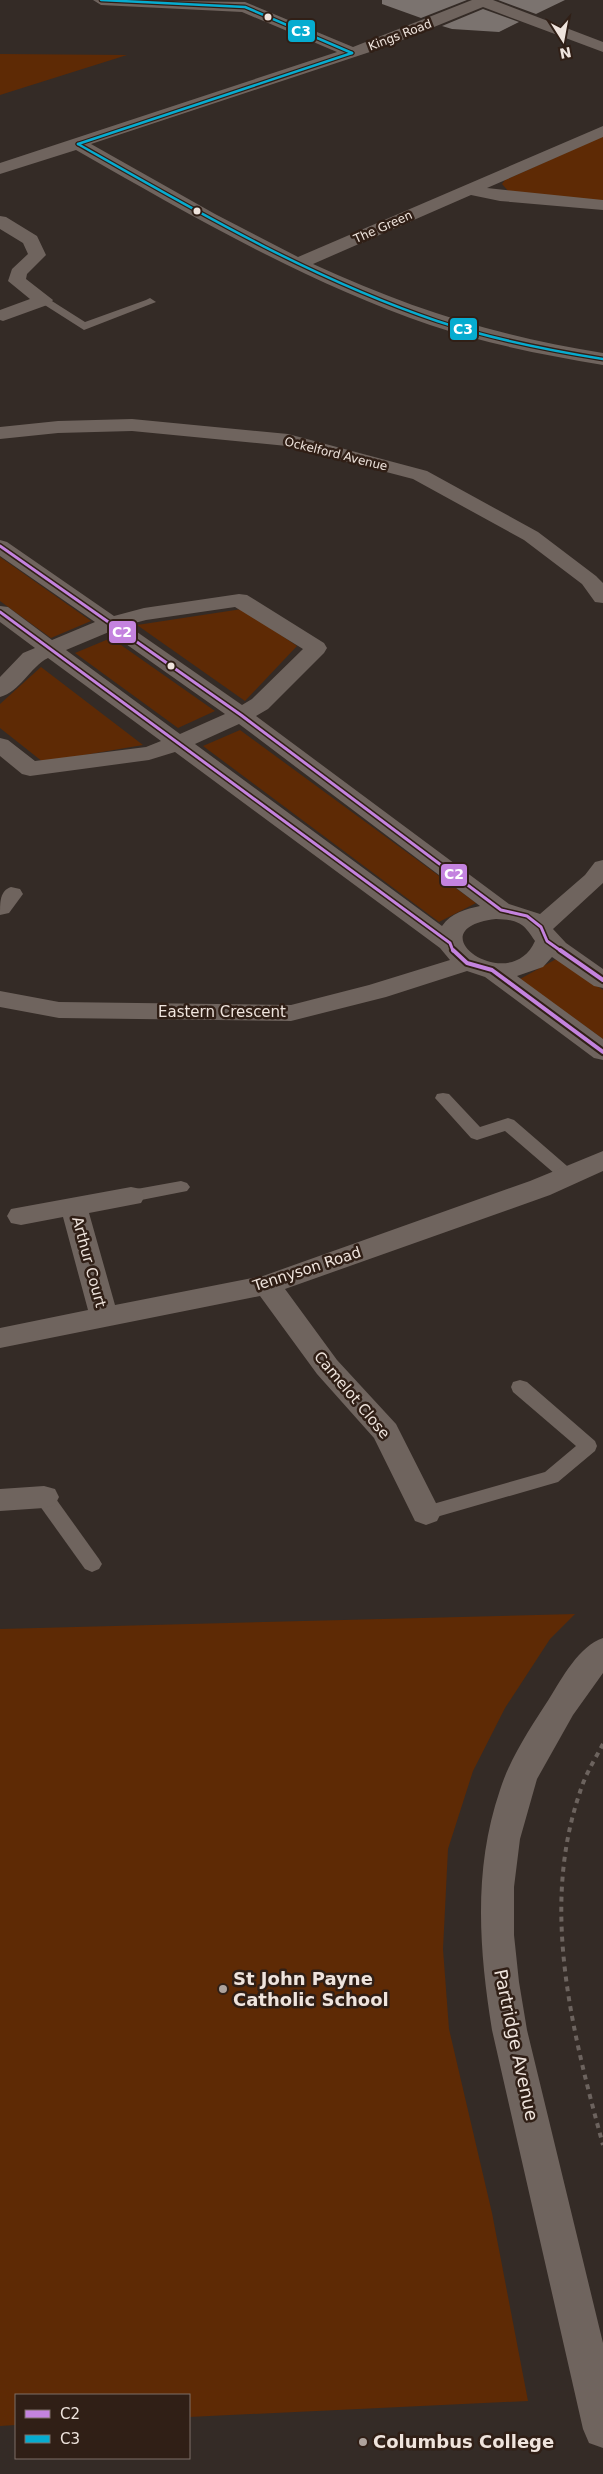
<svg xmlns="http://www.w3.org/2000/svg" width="603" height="2474" font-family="'DejaVu Sans',sans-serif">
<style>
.green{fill:#5e2a05}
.building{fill:#7b736f}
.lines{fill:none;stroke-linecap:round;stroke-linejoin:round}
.path{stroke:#6c635e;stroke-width:4;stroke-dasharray:5 5;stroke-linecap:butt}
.service{fill:#6f645e;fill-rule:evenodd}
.minor{fill:#6f645e;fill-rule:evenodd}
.bus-1-far1-casing{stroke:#301f16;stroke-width:6}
.bus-1-casing{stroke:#301f16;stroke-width:8}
.bus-2-casing{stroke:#301f16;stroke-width:5}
.bus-1-far1{stroke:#c483df;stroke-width:3}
.bus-1{stroke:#c483df;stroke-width:4}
.bus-2{stroke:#06acd0;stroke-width:2.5}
.bus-dot{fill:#efe4dd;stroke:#301f16;stroke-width:2}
.poi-dot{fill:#aea39d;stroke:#301f16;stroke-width:2}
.labels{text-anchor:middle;stroke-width:5;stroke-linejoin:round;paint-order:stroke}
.far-street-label{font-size:12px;fill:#efe4dd;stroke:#301f16}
.street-label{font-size:15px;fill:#efe4dd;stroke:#301f16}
.near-poi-label{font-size:18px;font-weight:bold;fill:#efe4dd;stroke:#301f16;text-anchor:start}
.near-street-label{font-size:18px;fill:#efe4dd;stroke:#301f16}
.line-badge{stroke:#301f16;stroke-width:2}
.badge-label{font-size:14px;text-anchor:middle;font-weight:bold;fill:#fff}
</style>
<rect width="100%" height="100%" fill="#342b26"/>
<g class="green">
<path d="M0,54l127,1 -127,40z"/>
<path d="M603,136v66l-94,-10 -7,-8 3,-4z"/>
<path d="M0,557l91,64 -40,17 -51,-37z"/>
<path d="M242,609l55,37 -52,55 -108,-76z"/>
<path d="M111,638l104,73 -37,17 -103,-75z"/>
<path d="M41,667l102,78 -100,17 -43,-34v-24z"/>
<path d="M240,730l236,173 -37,19 -236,-176z"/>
<path d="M558,958l45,32v49l-83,-60z"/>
<path d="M575,1614l-25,25 -45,69 -32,63 -25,78 -5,100 6,80 43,184 36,188 -339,16v-22h-173v30l-16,1v-797z"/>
</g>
<g class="building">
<path d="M382,0h85l-46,18 -39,-14z"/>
<path d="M498,0h67l-29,14z"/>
<path d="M483,9l36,13 -20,10 -47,-3 -10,-3z"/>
</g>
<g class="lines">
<path class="path" d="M603,1744c-8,15 -18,31 -23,48 -40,116 -8,239 23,353"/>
<g class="service">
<path d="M44,296l41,26 61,-22 4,-2 6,4 -72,28 -44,-28 -2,-2z"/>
<path d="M443,1093l6,1 31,33 28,-9 6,2 60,52 3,4 -3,4h-12l-57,-49 -28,9 -6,-2 -36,-40 2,-4z"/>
<path d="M181,1181l6,2 3,4 -3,4 -56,11 -6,-2 -3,-4 3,-4 6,-2z"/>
<path d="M520,1380l7,2 68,59 2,5 -2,5 -37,31 -132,38 -7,-2 -3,-5 3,-5 126,-36 31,-26 -63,-54 -2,-5 2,-5z"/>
<path d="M44,1490l7,2 48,67 3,5 -3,5 -7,3 -7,-3 -48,-67 -3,-5 3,-5z"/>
</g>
<g class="minor">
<path d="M93,0l152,2 108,45 119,-47h21l110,42v10l-120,-45 -98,40 -294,97 124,70 83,43 305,-131v11l-116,51 116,12v10l-103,-9 -29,-6 -158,69c98,45 183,72 290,89v12c-58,-10 -117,-21 -173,-40 -125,-43 -240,-110 -354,-175l-76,24v-11l337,-111 -95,-40 -141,-7z"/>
<path d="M0,216l6,1 31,19 9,19 -19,19 -1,5 27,21 -3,4 -47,17 -3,-1v-10l30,-11 -22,-18 4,-12 16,-15 -5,-11 -23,-14z"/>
<path d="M132,419l156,15 139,37 111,61 58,44 7,7v20l-8,-1 -13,-18 -58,-44 -111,-61 -126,-33 -155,-15 -74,2 -58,6v-12l58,-6z"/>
<path d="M0,540l7,2 107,74 30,-8 95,-14 8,1 77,48 3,5 -3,5 -56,56 -12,7 253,188 31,10 45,-39 10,-13 8,-2v23l-50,46 13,14 37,26v19l-9,-2 -42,-29 -9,10 -26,9 86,63v21l-9,-2 -109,-81 -18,-6 -81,26 -95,24 -232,-3 -59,-11v-16l59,11 232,3 78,-20 81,-25 -10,-12 -265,-196 -26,8 -119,16 -8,-2 -22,-18v-18l8,2 27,21 111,-14 15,-6 -113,-83c-18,9 -28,34 -48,39v-20l23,-24 12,-5 -35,-26v-16l8,1 44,33 43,-18 -95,-66zM235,607l68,42 -51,50 -10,6 -115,-80 19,-5zM109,632l116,82 -45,20 -114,-84zM239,724l241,182c-14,3 -29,7 -38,20l-247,-182zM496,919c22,1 27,3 39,22 -25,57 -123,-12 -39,-22z"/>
<path d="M11,887l9,2 3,5 -14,19 -9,2c0,-14 0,-24 11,-28z"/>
<path d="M603,1151v20l-53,24 -265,94 52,71 59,64 45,89 -4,8 -11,4 -11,-4 -41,-83 -57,-64 -57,-78 -260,52v-20l88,-18 -25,-93 -42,8 -10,-2 -4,-7 4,-7 120,-22 10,2 4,7 -4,7 -52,10 26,92 148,-29 267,-95z"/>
<path d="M44,1486l11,3 4,8 -4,8 -11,3 -44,3v-22z"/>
<path d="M603,1638v35l-30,42 -36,64 -17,60 -6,48v48l5,47 8,48 76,313v105l-14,-5 -6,-14 -91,-399c-13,-81 -19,-161 8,-240 10,-32 31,-63 49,-91 13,-21 30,-53 54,-61z"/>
</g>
<g class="bus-1-far1-casing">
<g id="bus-1-far1">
<path d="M0,546l241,169 260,195 26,6 14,11 6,14 14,10"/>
<path d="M0,612l450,331 3,8"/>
</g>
</g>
<g class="bus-1-casing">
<g id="bus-1">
<path d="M453,950l14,13 25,7 111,82"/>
<path d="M560,950l43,30"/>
</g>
</g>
<g class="bus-2-casing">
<g id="bus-2">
<path d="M101,0l144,7 107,46"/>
<path d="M78,144c116,66 232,134 359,177 54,18 110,29 166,38"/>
<path d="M78,144l274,-91"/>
</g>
</g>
<use href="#bus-1-far1" class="bus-1-far1"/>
<use href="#bus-1" class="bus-1"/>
<use href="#bus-2" class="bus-2"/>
</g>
<g class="bus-dot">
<circle cx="268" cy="17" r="4.5"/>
<circle cx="197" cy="211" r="4.5"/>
<circle cx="171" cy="666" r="4.5"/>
</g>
<g class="poi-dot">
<circle cx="223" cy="1989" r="5"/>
<circle cx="363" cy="2442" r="5"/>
</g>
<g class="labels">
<g class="far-street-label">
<text transform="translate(400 35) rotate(-21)" y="4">Kings Road</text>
<text transform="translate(383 227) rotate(-24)" y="4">The Green</text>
<text transform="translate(336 454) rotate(14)" y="4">Ockelford Avenue</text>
</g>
<g class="street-label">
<text x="222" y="1017">Eastern Crescent</text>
<text transform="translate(89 1262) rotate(75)" y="5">Arthur Court</text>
<text transform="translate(307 1269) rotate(-18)" y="5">Tennyson Road</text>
<text transform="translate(352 1395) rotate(50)" y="5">Camelot Close</text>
</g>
<g class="near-poi-label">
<text x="233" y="1985">St John Payne<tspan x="233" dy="21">Catholic School</tspan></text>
<text x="373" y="2448">Columbus College</text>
</g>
<g class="near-street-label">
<text transform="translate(516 2045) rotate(78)" y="6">Partridge Avenue</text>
</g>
</g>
<g class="line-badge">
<rect x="287" y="19" width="29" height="24" rx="5" fill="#06acd0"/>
<rect x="449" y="317" width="29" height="24" rx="5" fill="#06acd0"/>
<rect x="108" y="620" width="29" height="24" rx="5" fill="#c483df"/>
<rect x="440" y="863" width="28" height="24" rx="5" fill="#c483df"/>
</g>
<g class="badge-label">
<text x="301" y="36">C3</text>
<text x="463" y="334">C3</text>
<text x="122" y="637">C2</text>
<text x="454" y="879">C2</text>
</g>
<rect x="15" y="2394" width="175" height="65" fill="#301f16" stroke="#7c6e66"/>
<rect x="25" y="2410" width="25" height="8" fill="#c483df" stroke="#7c6e66"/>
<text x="60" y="2419" font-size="15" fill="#efe4dd">C2</text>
<rect x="25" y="2435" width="25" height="8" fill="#06acd0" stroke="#7c6e66"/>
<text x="60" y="2444" font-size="15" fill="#efe4dd">C3</text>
<g transform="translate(563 40) rotate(169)" stroke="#301f16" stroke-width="4" paint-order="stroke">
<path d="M0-4L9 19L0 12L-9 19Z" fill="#efe4dd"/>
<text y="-8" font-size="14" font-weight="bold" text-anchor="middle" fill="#efe4dd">N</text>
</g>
</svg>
